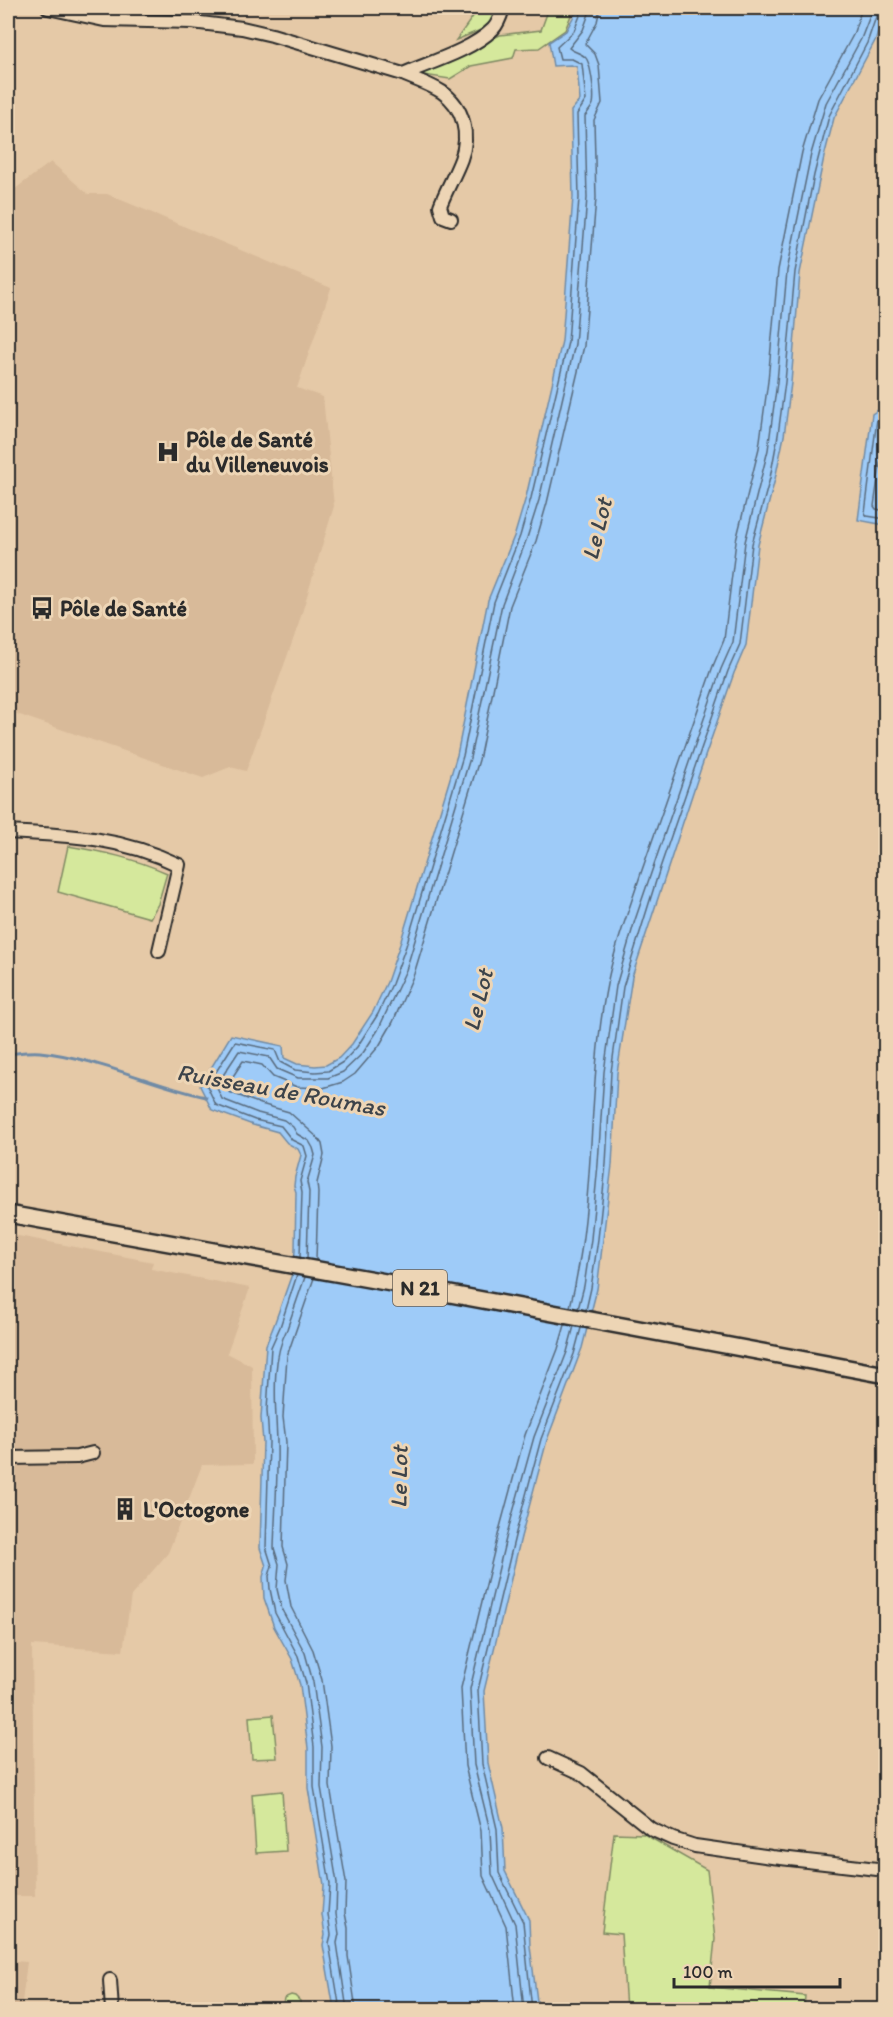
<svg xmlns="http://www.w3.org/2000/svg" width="893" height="2017" font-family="Itim,sans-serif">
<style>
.built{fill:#d8ba99}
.green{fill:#d5e89c;stroke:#808a64;stroke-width:1.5}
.water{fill:#9ecbf8;stroke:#708ba6;stroke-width:1.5}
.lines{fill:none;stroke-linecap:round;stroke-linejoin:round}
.shore{stroke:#596b7d;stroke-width:1.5}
.stream{stroke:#708ba6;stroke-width:3}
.minor-casing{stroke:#2b2b2b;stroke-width:16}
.major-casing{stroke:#2b2b2b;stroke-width:20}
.minor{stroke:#edd5b5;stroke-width:12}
.major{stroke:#edd5b5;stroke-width:15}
.labels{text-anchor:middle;stroke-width:6;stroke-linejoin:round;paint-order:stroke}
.shield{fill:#edd5b5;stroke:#655e54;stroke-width:1.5}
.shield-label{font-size:21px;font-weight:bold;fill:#2b2b2b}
.poi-label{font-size:22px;font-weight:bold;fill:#2b2b2b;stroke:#edd5b5;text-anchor:start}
.water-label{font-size:24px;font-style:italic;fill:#3c434a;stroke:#edd5b5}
</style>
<rect width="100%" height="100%" fill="#e5c9a7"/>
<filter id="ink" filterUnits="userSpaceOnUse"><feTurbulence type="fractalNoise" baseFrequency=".0167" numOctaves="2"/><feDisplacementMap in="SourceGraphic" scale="12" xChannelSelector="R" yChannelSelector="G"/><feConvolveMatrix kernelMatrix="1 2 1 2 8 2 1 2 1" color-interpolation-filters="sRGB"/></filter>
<g filter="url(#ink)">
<g class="built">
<path d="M51,162l37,32h19l224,94 -34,100 26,9 11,109 -36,120 -52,145 -16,-4 -27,11 -195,-67v-513l7,-9z"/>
<path d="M8,1234l145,28 -2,7 99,19 -23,65 25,13 1,98 -51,1 -34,88 -37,43 -8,55 -91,-6 3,251h-21v65l13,1 -6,48 -13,-1z"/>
</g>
<g class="green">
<path d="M479,8h29l-20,19 -32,13z"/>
<path d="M549,8h25l-9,22 -26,18 -23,1 -3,9 -42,8 -21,13 -33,-5 83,-39 41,-5z"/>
<path d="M68,846c36,6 65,12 99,27l-9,31 -8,14 -92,-26z"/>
<path d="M273,1715l4,43 -25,1 -3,-42z"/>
<path d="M282,1791l4,60 -30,2 -4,-59z"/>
<path d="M614,1833l30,1 63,36 8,69 -5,48 95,9 -1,13h-178l-5,-75 -19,-2z"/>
<path d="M291,1995l4,1 5,5v8h-18l2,-11z"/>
</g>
<g class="water">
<path d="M578,8h307l-9,31 -42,79 -10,39 -24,116 -9,110 -7,53 -9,43 -17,66 -12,100 -12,28 -34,98 -68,206 -15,96 -5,92 -15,124 -15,59 -35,92 -26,97 -37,154 4,72 15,65 2,43 24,49 1,26 8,63h-204l-11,-64 2,-10 -3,-20 2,-30 -16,-97v-40l-8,-63 -8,-26 -18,-32 -10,-29 -1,-21 3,-11 -6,-18 3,-106 -2,-24 5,-73 8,-20 18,-51 3,-23 1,-59 -2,-6 1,-9 6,-22 -3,-6 -11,-6 -9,-11 -25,-7 -41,-15 -12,-24 31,-51 52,11 1,12 13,6 18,2 11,-1 13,-7 13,-14 21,-32 14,-30 13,-38 57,-189 31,-155 27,-66 11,-37 36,-156 11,-144 -2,-86 9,-11 -3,-33 -6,-2 -18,1 -4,-24 17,-11z"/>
<path d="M878,410l7,1v114l-27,-5 14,-106z"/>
</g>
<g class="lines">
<g class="shore">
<path d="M886,416l-6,1 -3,2 -12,94 2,3 19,3"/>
<path d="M886,424l-12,82 2,3 10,2"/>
<path d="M300,1257l2,-65 -2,-11 7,-25 -3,-10 -12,-6 -11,-14 -26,-6 -39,-15 -9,-19 28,-44 40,8 5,12 15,8 20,2 13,-1 15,-9 14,-15 21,-33 14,-30 14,-38 57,-190 31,-154 26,-66 11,-38 37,-156 11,-144 -2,-84 9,-14 -4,-36 -10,-5h-12l-3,-12 17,-16 9,-23"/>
<path d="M307,1259l2,-67 -2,-10 8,-27 -2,-7 -4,-7 -12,-7 -4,-7 -9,-7 -26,-7 -36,-14 -6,-13 23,-35 30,6 8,12 21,9h30l15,-6 20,-19 15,-23 28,-60 64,-212 32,-154 25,-66 12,-38 36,-156 12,-146 -2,-82c2,-3 6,-7 8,-12 2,-8 -2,-42 -8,-47 -5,-5 -12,-5 -16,-9l14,-18 8,-22"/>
<path d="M316,1260l2,-67 -1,-10 7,-28 -2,-11 -5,-7 -28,-25 -28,-8 -32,-12 -3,-5 17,-26 19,4 11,12 24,10 26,1 20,-6 12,-8 24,-28 14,-24 21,-48 65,-214 31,-154 26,-65 11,-38 37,-157 12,-148 -2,-78 8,-17 -3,-38 -4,-11 -10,-10 12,-22 3,-14"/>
<path d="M297,1275l-17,52 -9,20 -4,63 2,32 -3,105 6,19 -3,10 1,13 5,24 23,43 8,27 8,64v40l16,97 -2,30 3,21 -2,8 11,67"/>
<path d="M305,1277l-18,52c-17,33 -11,77 -10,113 1,35 -2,71 -3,106l5,16 -2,25 5,21 23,43 8,29 9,65 -1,40 16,96 -1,31 3,20 -2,9 10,67"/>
<path d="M314,1278l-27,78 -4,61 3,25 -3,105 5,17 -2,16 5,27 22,43 9,30 9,66 -1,40 16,96 -1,31 3,15v28l8,54"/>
<path d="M570,1307c26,-102 17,-209 35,-312 7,-42 23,-82 36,-122 24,-69 48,-138 72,-207l11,-26 12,-99 23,-93 9,-67 10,-111 24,-118 16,-53 35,-64 9,-27"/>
<path d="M578,1309l6,-23 7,-47 7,-75 6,-92 12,-86 19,-66 86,-251 12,-27 12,-100 23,-92 9,-68 10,-111 24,-117 15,-51 35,-64 12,-31"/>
<path d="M586,1310l5,-22 7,-49 8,-75 5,-92 12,-85 37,-119 68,-197 12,-27 12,-100 18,-66 8,-43 7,-53 10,-110 19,-97 15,-59 38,-73 10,-29 4,-4h5"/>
<path d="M515,2010l-9,-84 -23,-50 -2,-45 -16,-65 -4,-78 38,-157 26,-96 33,-86 7,-24"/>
<path d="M524,2010l-9,-86 -23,-50 -2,-44 -16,-65 -4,-76 37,-155 27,-97 33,-85 7,-26"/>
<path d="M532,2010l-9,-88 -24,-49 -2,-44 -15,-65 -4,-74 37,-154 26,-97 33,-85 7,-26"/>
</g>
<path class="stream" d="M8,1054c10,-1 22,-3 32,-2 57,6 111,33 166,45"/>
<g class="minor-casing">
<g id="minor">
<path d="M48,8l56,12 88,2 50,6 30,7 131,39c28,-12 69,-24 90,-45 6,-6 8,-14 10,-21"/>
<path d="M403,74c13,6 27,10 39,18 22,15 28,43 19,67 -6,16 -15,31 -21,47l3,10 8,3"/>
<path d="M8,832c62,3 113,5 171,33l-20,86"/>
<path d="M8,1458l69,-1 16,-4"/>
<path d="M548,1758l33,15 70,56 22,10 22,7 77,11 114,13"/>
<path d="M110,1980l2,30"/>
</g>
</g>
<g class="major-casing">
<path id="major" d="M8,1214l383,69 495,92"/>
</g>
<use href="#minor" class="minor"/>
<use href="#major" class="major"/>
</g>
</g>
<defs>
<g id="hospital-bare" transform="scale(1.8)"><path d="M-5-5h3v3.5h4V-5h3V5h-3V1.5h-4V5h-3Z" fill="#2b2b2b" stroke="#edd5b5" stroke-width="2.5" paint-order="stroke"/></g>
<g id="bus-bare" transform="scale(1.8)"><path d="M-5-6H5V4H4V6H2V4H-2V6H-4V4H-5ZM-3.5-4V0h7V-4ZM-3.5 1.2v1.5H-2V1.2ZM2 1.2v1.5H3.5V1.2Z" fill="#2b2b2b" stroke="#edd5b5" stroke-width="2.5" paint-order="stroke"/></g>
<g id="building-bare" transform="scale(1.8)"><path d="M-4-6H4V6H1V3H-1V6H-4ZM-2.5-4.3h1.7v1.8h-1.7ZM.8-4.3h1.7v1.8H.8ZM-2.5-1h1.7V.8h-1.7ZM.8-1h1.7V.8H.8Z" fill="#2b2b2b" stroke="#edd5b5" stroke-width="2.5" paint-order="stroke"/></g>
</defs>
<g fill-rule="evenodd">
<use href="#hospital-bare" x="168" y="452"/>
<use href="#bus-bare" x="42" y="608"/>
<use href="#building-bare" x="125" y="1509"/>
</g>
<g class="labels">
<rect class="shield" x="393" y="1270" width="54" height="36" rx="4.5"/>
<g class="shield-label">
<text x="420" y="1295">N 21</text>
</g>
<g class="poi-label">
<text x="186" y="447">Pôle de Santé<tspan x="186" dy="25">du Villeneuvois</tspan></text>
<text x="60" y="616">Pôle de Santé</text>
<text x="143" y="1517">L'Octogone</text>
</g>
<g class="water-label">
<text transform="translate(597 529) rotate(-76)" y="8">Le Lot</text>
<text transform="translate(478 1000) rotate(-76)" y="8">Le Lot</text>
<text transform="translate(281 1090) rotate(10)" y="8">Ruisseau de Roumas</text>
<text transform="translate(399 1477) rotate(-89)" y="8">Le Lot</text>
</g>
</g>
<rect width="893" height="2017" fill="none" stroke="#edd5b5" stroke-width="30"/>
<rect x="15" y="15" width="863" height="1987" fill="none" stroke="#2b2b2b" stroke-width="2" filter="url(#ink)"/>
<path d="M674 1978v9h166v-9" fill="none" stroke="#2b2b2b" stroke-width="3"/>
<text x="683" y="1978" font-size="18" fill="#2b2b2b" stroke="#edd5b5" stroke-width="4.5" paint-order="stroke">100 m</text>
</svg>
